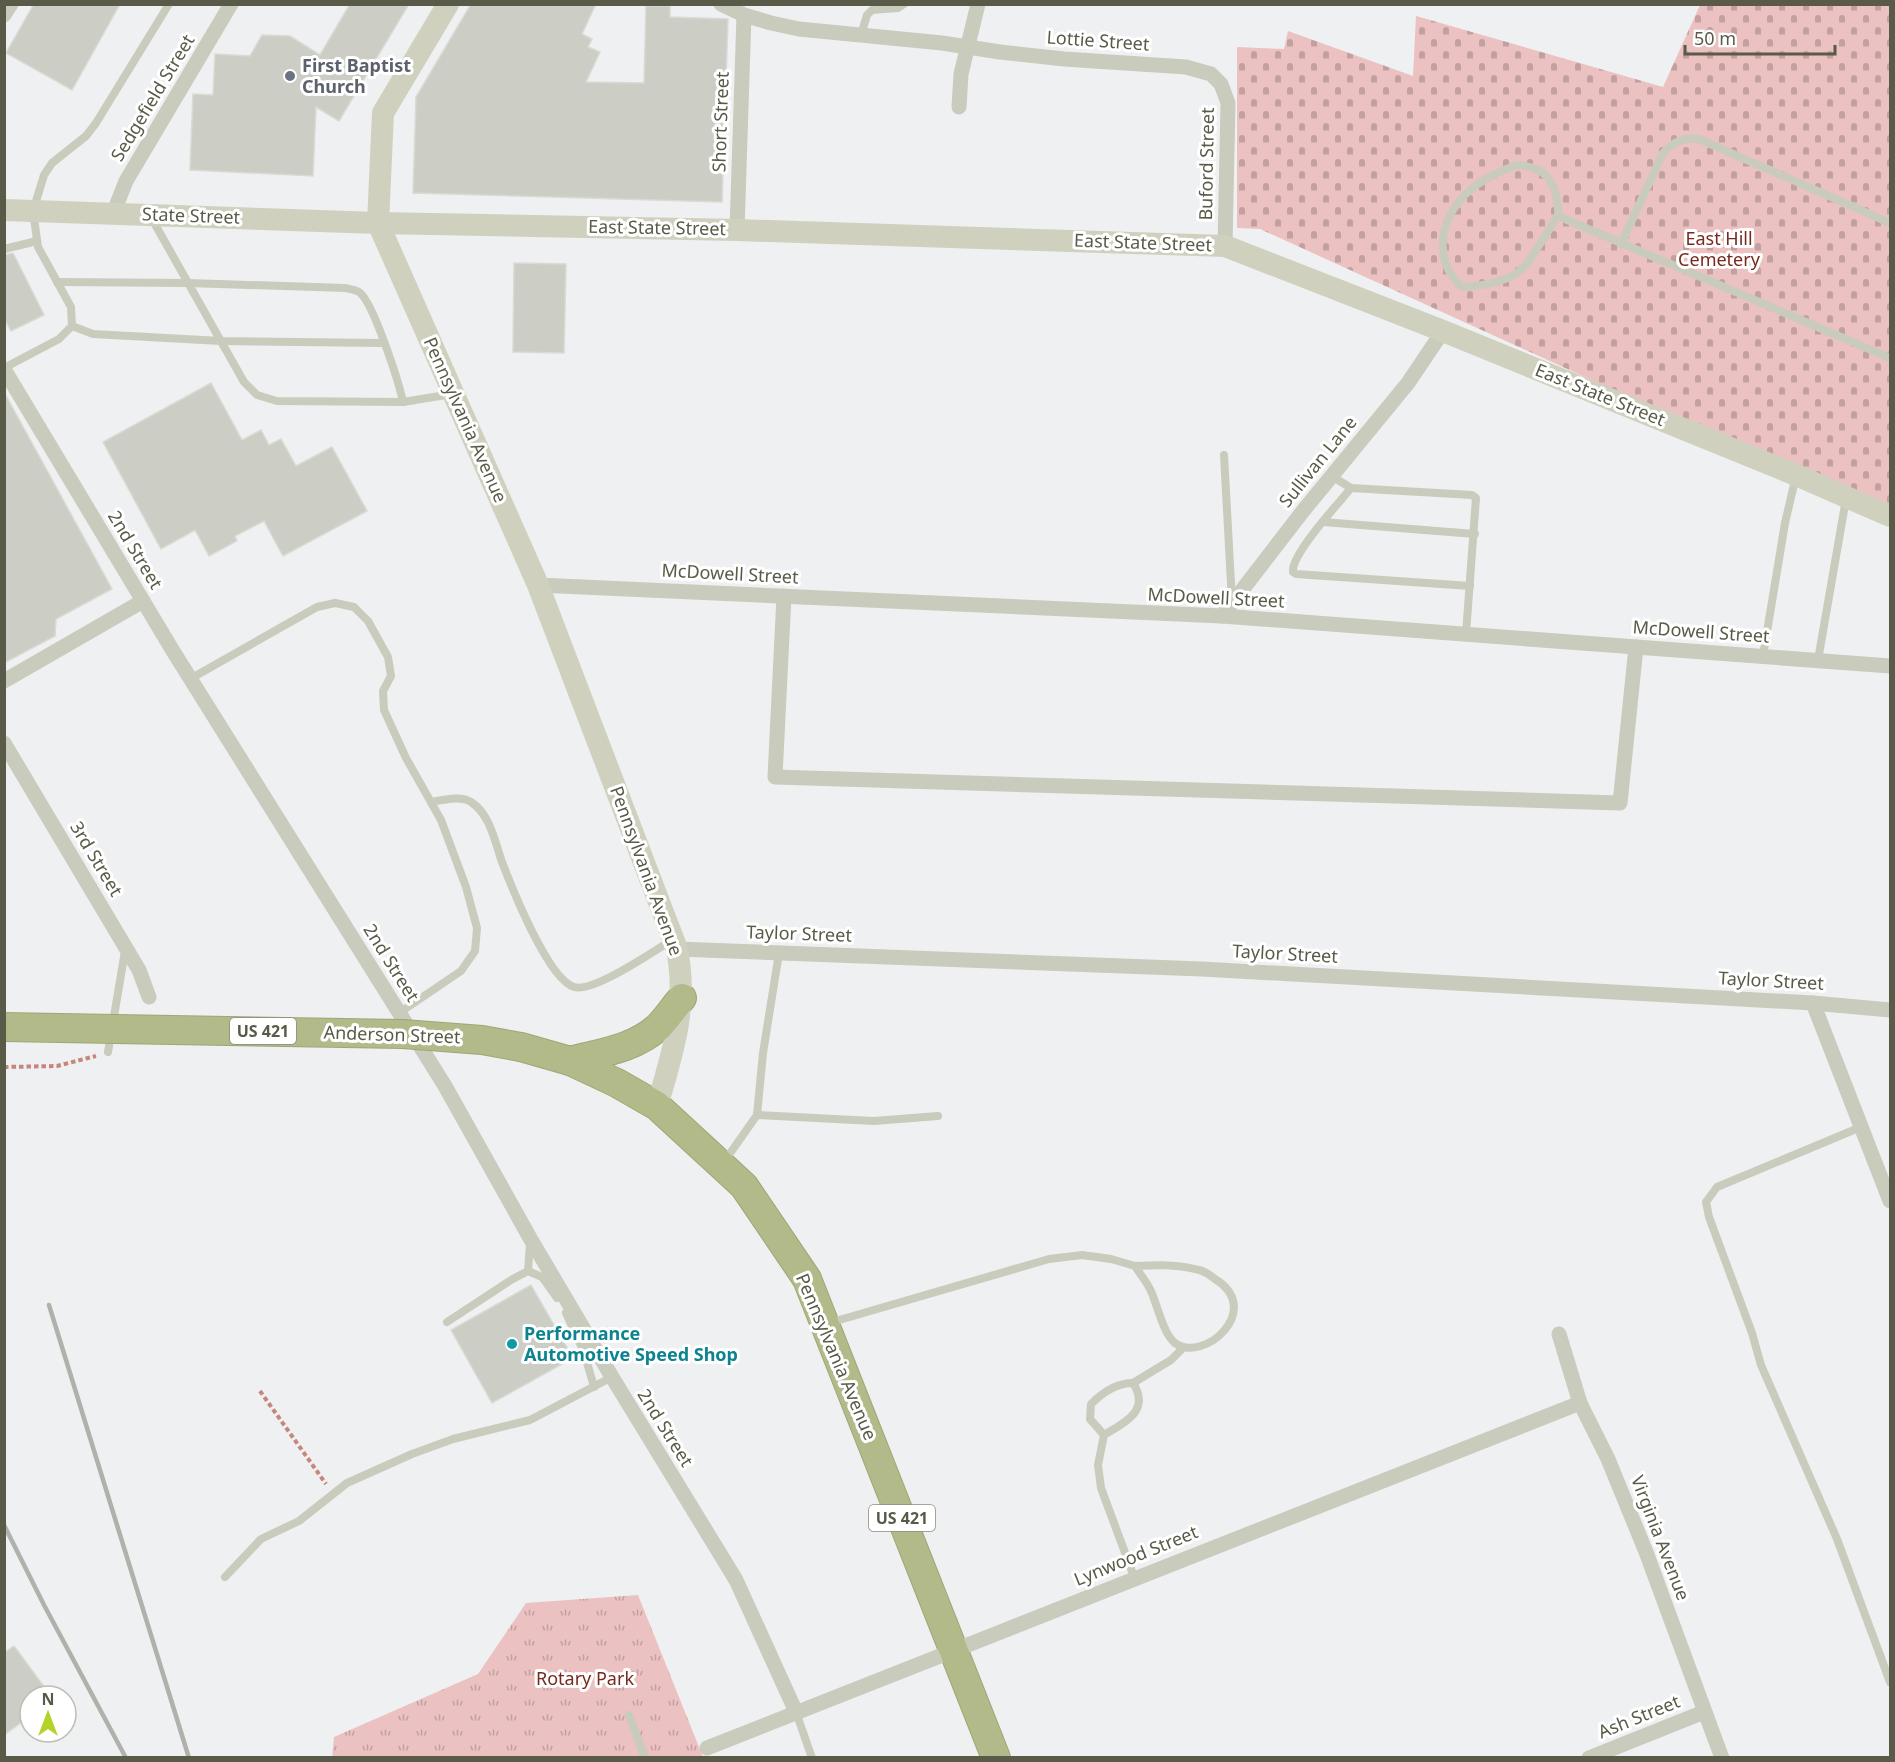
<svg xmlns="http://www.w3.org/2000/svg" width="1895" height="1762" font-family="'Noto Sans',sans-serif">
<style>
.grass{fill:url(#grass-tufts)}
.cemetery{fill:url(#cemetery-stones)}
.building{fill:#cccec6;stroke:#d8dad3;stroke-width:1.5}
.lines{fill:none;stroke-linecap:round;stroke-linejoin:round}
.highway-casing{stroke:#9fa676;stroke-width:30}
.path{stroke:#c7857b;stroke-width:4;stroke-dasharray:4.5 3;stroke-linecap:butt}
.lane{stroke:#c9cbbc;stroke-width:8}
.street{stroke:#c9cbbc;stroke-width:15}
.secondary{stroke:#cfd1be;stroke-width:22}
.highway{stroke:#b3ba8a;stroke-width:28}
.rail{stroke:#afb1aa;stroke-width:4.5}
.highway-bridge-casing{stroke:#9fa676;stroke-width:30;stroke-linecap:butt}
.highway-bridge{stroke:#b3ba8a;stroke-width:28}
.worship-dot{fill:#6b7280;stroke:#fff;stroke-width:2}
.culture-dot{fill:#0f9aa8;stroke:#fff;stroke-width:2}
.labels{text-anchor:middle;stroke-width:6;stroke-linejoin:round;paint-order:stroke}
.shield{fill:#fff;stroke:#8b8c7f;stroke-width:1.5}
.shield-label{font-size:16px;font-weight:bold;fill:#595b48}
.street-label{font-size:18px;fill:#595b48;stroke:#fff}
.worship-label{font-size:18px;font-weight:bold;fill:#5b616d;stroke:#fff;text-anchor:start}
.park-label{font-size:18px;fill:#77291e;stroke:#fff}
.culture-label{font-size:18px;font-weight:bold;fill:#0d838f;stroke:#fff;text-anchor:start}
</style>
<defs>
<pattern id="grass-tufts" width="24" height="20" patternUnits="userSpaceOnUse" patternTransform="scale(1.5)"><rect width="24" height="20" fill="#ecc1c1"/><path d="M3 7l-1-3M5 7V3M7 7l1-3M15 17l-1-3M17 17v-4M19 17l1-3" fill="none" stroke="#c2a09f"/></pattern>
<pattern id="cemetery-stones" width="16" height="16" patternUnits="userSpaceOnUse" patternTransform="scale(1.5)"><rect width="16" height="16" fill="#ecc1c1"/><path d="M2 7V4a2 2 0 0 1 4 0v3zM10 15v-3a2 2 0 0 1 4 0v3z" fill="#c2a09f"/></pattern>
</defs>
<rect width="100%" height="100%" fill="#eff0f1"/>
<path class="grass" d="M638,1595l65,162 -371,1 2,-21 144,-63 48,-71z"/>
<path class="cemetery" d="M1700,5h190v511l-630,-287 -23,-1v-181l47,2 4,-18 125,45 3,-60 247,71z"/>
<g class="building">
<path d="M34,4h86l-48,86 -66,-37z"/>
<path d="M350,4h59l-70,117 -23,-14 -3,69 -123,-6 3,-76 20,1 2,-41 35,2 12,-21 28,1 30,19z"/>
<path d="M471,4h125l-14,30 10,5 -4,8 12,5 -14,30 58,1 2,-77h24v11l58,2 -6,183 -309,-9 3,-96z"/>
<path d="M13,253l31,62 -33,16 -7,-13v-63z"/>
<path d="M514,263l52,1 -2,89 -51,-1z"/>
<path d="M211,383l31,57 19,-10 8,15 12,-6 15,27 36,-19 35,64 -84,45 -19,-35 -29,15 2,5 -28,15 -14,-26 -34,19 -58,-107z"/>
<path d="M4,392l108,197 -56,30 -1,17 -51,27z"/>
<path d="M531,1285l42,73 -81,45 -41,-73z"/>
<path d="M14,1646l37,50h-21v20l-26,19v-82z"/>
</g>
<g class="lines">
<g class="highway-casing">
<g id="highway">
<path d="M521,1047l49,14 47,22 40,23 87,80 63,93 189,479"/>
<path d="M570,1061c30,-8 64,-12 88,-34 9,-9 16,-20 24,-29"/>
</g>
</g>
<g class="path">
<path d="M4,1067l53,-1 39,-10"/>
<path d="M260,1391l66,93"/>
</g>
<g class="lane">
<path d="M861,35l6,-20 5,-5 26,-2 6,-4"/>
<path d="M1517,165c24,2 36,11 40,35 0,5 2,10 1,14 -2,6 -30,49 -35,54 -15,15 -41,18 -61,19 -27,-24 -24,-61 -1,-88 14,-16 36,-27 56,-34z"/>
<path d="M1558,216l332,142"/>
<path d="M152,219l92,163 13,13 20,6 126,1 49,-8"/>
<path d="M1621,244l42,-91c10,-11 20,-16 36,-14l191,84"/>
<path d="M4,249l33,-8"/>
<path d="M57,282l131,1 157,5c4,1 10,2 14,4 14,9 40,91 44,110"/>
<path d="M72,326l21,8 128,7 162,2"/>
<path d="M4,368l55,-29 13,-13 -1,-19 -33,-60 -5,-36 11,-36 8,-12 34,-27 10,-13 73,-119"/>
<path d="M1224,455l8,147"/>
<path d="M1333,477l18,11 121,7 4,3 -10,136"/>
<path d="M1351,488c-12,15 -60,66 -58,84l3,2 174,12"/>
<path d="M1323,522l152,12"/>
<path d="M1763,656l22,-133 11,-47"/>
<path d="M1818,660l28,-161"/>
<path d="M190,679l127,-72 18,-4 19,4 14,14 20,36 3,19 -8,15 1,19 22,48 35,62 25,67 11,41 -2,23 -14,20 -62,42"/>
<path d="M431,802c12,-2 30,-7 40,0 19,12 24,40 31,60 10,26 46,117 72,125 19,6 80,-36 98,-47"/>
<path d="M108,1052l17,-101"/>
<path d="M757,1115l117,6 64,-5"/>
<path d="M1861,1127l-144,60 -11,15 3,15 43,116 9,32 76,174 53,143"/>
<path d="M724,1162l33,-47 6,-62 16,-100"/>
<path d="M528,1271l2,-28"/>
<path d="M566,1313l18,39 10,35"/>
<path d="M447,1322l64,-42 17,-9 14,6 15,21"/>
<path d="M829,1323l220,-64 33,-4 29,4 24,7c5,8 11,15 15,23 7,14 13,45 25,54 28,21 90,-33 40,-64 -5,-4 -11,-8 -16,-9 -21,-6 -43,-5 -64,-4"/>
<path d="M1133,1383l38,-23 12,-12"/>
<path d="M1104,1435l-14,-16 1,-15c11,-11 26,-21 42,-21 18,28 -9,40 -29,52l-6,30 3,23 33,89"/>
<path d="M225,1577l36,-38 38,-18 48,-38 65,-29 41,-15 77,-19 82,-43"/>
<path d="M796,1712l16,46"/>
<path d="M629,1715l16,43"/>
</g>
<g class="street">
<path d="M721,4l23,11 27,8 28,6 143,14 58,9 64,7 122,8 25,7 10,10 7,19 -3,143"/>
<path d="M4,15l7,-11"/>
<path d="M959,107l2,-33 17,-70"/>
<path d="M113,214l13,-33 105,-177"/>
<path d="M737,230l7,-215"/>
<path d="M4,369l169,282 272,435 85,152 82,139 124,203 60,132"/>
<path d="M538,585l684,31 668,50"/>
<path d="M784,596l-9,181 845,26 16,-156"/>
<path d="M1222,616l81,-105 105,-128 35,-52"/>
<path d="M4,681l139,-80"/>
<path d="M4,743l135,227 10,27"/>
<path d="M677,949l525,20 611,34 77,7"/>
<path d="M1813,1003l77,198"/>
<path d="M1559,1334l21,69 28,56 38,93 76,206"/>
<path d="M707,1748l873,-345"/>
<path d="M1589,1758l115,-46"/>
</g>
<g class="secondary">
<path d="M448,4l-65,109 -5,110 160,362 139,364c11,57 -4,103 -20,157"/>
<path d="M4,210l374,13 359,7 488,16 218,85 353,144 94,41"/>
</g>
<use href="#highway" class="highway"/>
<g class="rail">
<path d="M49,1305l140,453"/>
<path d="M4,1525l40,80 82,153"/>
</g>
<g class="highway-bridge-casing">
<path id="highway-bridge" d="M4,1027l399,7 79,6 39,7"/>
</g>
<use href="#highway-bridge" class="highway-bridge"/>
</g>
<circle class="worship-dot" cx="290" cy="76" r="6"/>
<circle class="culture-dot" cx="512" cy="1344" r="6"/>
<g class="labels">
<g class="shield">
<rect x="230" y="1018" width="66" height="26" rx="4.5"/>
<rect x="869" y="1505" width="66" height="26" rx="4.5"/>
</g>
<g class="shield-label">
<text x="263" y="1037">US 421</text>
<text x="902" y="1524">US 421</text>
</g>
<g class="street-label">
<text transform="translate(1098 41) rotate(4)" y="6">Lottie Street</text>
<text transform="translate(153 98) rotate(-59)" y="6">Sedgefield Street</text>
<text transform="translate(721 122) rotate(-88)" y="6">Short Street</text>
<text transform="translate(1207 164) rotate(-89)" y="6">Buford Street</text>
<text transform="translate(191 216) rotate(2)" y="6">State Street</text>
<text transform="translate(657 228) rotate(1)" y="6">East State Street</text>
<text transform="translate(1143 243) rotate(2)" y="6">East State Street</text>
<text transform="translate(1600 395) rotate(22)" y="6">East State Street</text>
<text transform="translate(465 420) rotate(66)" y="6">Pennsylvania Avenue</text>
<text transform="translate(1318 462) rotate(-51)" y="6">Sullivan Lane</text>
<text transform="translate(135 550) rotate(59)" y="6">2nd Street</text>
<text transform="translate(730 574) rotate(3)" y="6">McDowell Street</text>
<text transform="translate(1216 598) rotate(3)" y="6">McDowell Street</text>
<text transform="translate(1701 632) rotate(4)" y="6">McDowell Street</text>
<text transform="translate(96 859) rotate(59)" y="6">3rd Street</text>
<text transform="translate(646 871) rotate(70)" y="6">Pennsylvania Avenue</text>
<text transform="translate(799 934) rotate(2)" y="6">Taylor Street</text>
<text transform="translate(1285 954) rotate(3)" y="6">Taylor Street</text>
<text transform="translate(391 963) rotate(58)" y="6">2nd Street</text>
<text transform="translate(1771 981) rotate(3)" y="6">Taylor Street</text>
<text transform="translate(392 1035) rotate(2)" y="6">Anderson Street</text>
<text transform="translate(836 1357) rotate(67)" y="6">Pennsylvania Avenue</text>
<text transform="translate(665 1428) rotate(58)" y="6">2nd Street</text>
<text transform="translate(1660 1538) rotate(69)" y="6">Virginia Avenue</text>
<text transform="translate(1136 1556) rotate(-22)" y="6">Lynwood Street</text>
<text transform="translate(1639 1717) rotate(-22)" y="6">Ash Street</text>
</g>
<g class="worship-label">
<text x="302" y="72">First Baptist<tspan x="302" dy="21">Church</tspan></text>
</g>
<g class="park-label">
<text x="1719" y="245">East Hill<tspan x="1719" dy="21">Cemetery</tspan></text>
<text x="585" y="1685">Rotary Park</text>
</g>
<g class="culture-label">
<text x="524" y="1340">Performance<tspan x="524" dy="21">Automotive Speed Shop</tspan></text>
</g>
</g>
<rect width="1895" height="1762" fill="none" stroke="#595b48" stroke-width="12"/>
<g transform="translate(48 1714)"><circle r="28" fill="#ffffff" stroke="#bdbdb6" stroke-width="1.5"/>
<path d="M0-4.5L10 22L0 15L-10 22Z" fill="#b3d427"/>
<text y="-9" font-size="16" font-weight="bold" text-anchor="middle" fill="#595b48">N</text>
</g>
<path d="M1685 45v9h150v-9" fill="none" stroke="#595b48" stroke-width="3"/>
<text x="1694" y="45" font-size="18" fill="#595b48" stroke="#ffffff" stroke-width="4.5" paint-order="stroke">50 m</text>
</svg>
